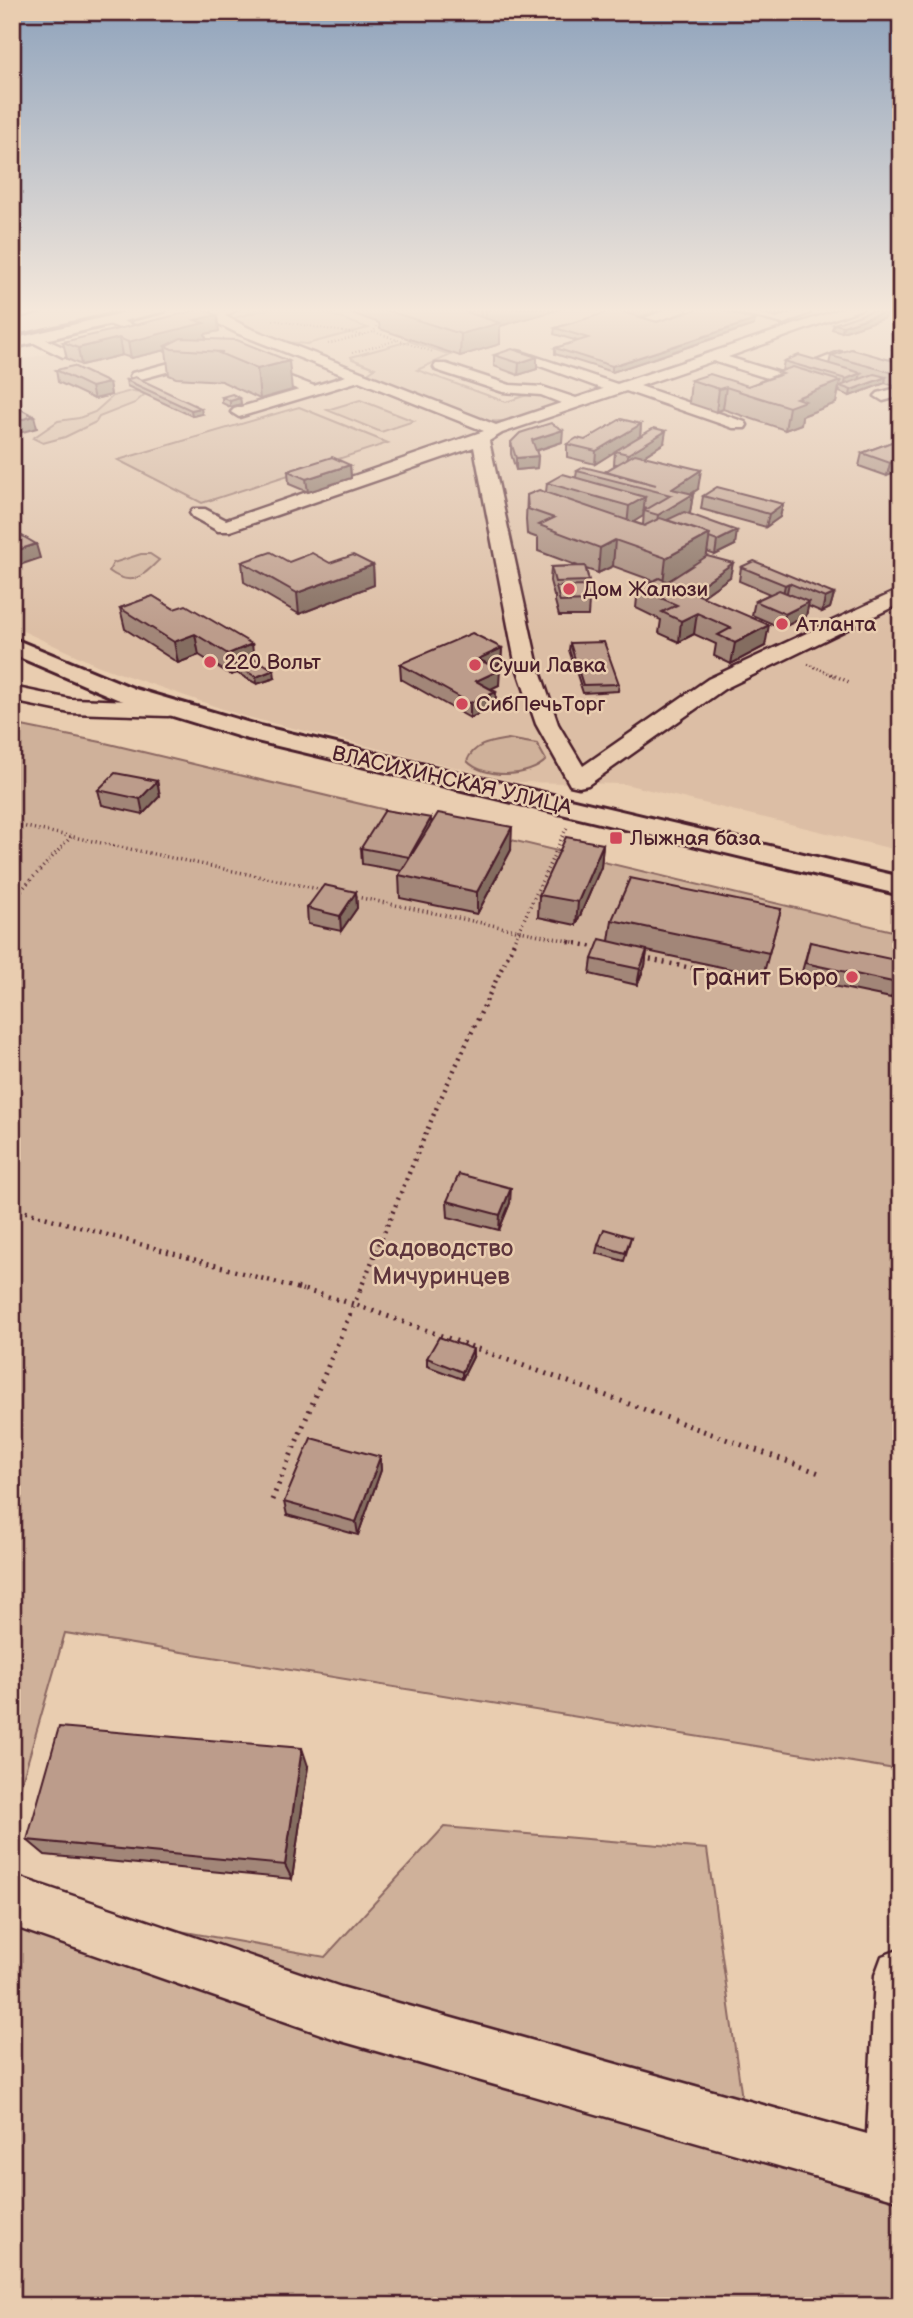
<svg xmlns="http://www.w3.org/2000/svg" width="913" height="2318" font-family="'Balsamiq Sans',sans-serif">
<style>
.built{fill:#dcbea5}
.green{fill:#cfb19a;stroke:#8c6862;stroke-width:2}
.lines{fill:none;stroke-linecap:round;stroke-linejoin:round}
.minor-casing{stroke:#4a1f2b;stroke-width:5}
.major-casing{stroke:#4a1f2b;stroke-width:6}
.highway-casing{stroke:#4a1f2b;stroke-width:6}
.path-far4{stroke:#4a1f2b;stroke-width:2;stroke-dasharray:1 2.5;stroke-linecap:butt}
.path-far3{stroke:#4a1f2b;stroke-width:2.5;stroke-dasharray:1 2.5;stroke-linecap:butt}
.path-far2{stroke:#4a1f2b;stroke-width:3.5;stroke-dasharray:1 3.5;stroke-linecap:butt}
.path-far1{stroke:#4a1f2b;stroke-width:4.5;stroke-dasharray:2 5;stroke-linecap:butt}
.path{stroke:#4a1f2b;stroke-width:5;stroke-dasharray:2 6;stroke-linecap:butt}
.minor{fill:#e9cdb0;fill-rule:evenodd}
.major{fill:#e9cdb0;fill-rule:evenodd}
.highway{fill:#e9cdb0;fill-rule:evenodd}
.tram{stroke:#4a1f2b;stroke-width:2}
.wall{fill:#a28678;stroke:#4a1f2b;stroke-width:2;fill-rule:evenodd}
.shaded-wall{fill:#846d61;stroke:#4a1f2b;stroke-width:2}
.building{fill:#bc9c8b;stroke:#4a1f2b;stroke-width:2}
.poi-dot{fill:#d1495b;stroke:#e9cdb0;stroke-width:2.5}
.labels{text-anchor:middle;stroke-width:5;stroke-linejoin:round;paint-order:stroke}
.far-poi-label{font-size:21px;fill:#4a1f2b;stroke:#e9cdb0;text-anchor:start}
.far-street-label{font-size:21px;fill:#4a1f2b;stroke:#e9cdb0}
.poi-label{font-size:24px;fill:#4a1f2b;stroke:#e9cdb0;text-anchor:end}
.park-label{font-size:24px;fill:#5e353c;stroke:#e9cdb0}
</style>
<rect width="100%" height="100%" fill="#e9cdb0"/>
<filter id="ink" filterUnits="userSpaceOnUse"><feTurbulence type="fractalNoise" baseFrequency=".0143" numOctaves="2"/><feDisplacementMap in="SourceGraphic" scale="14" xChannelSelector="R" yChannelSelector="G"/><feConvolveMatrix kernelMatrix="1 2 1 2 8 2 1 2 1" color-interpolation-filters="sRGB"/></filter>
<g filter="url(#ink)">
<path class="built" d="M238,308h663v543l-276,-67 -109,-2 -273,-66 -144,-50 -87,-40v-264z"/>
<g class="green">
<path d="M271,308h42l55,20 -61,16 -22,-2 -59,-22z"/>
<path d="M409,341l42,14 -34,15 89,32 30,-10 24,9c-16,13 -50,22 -71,20l-118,-45 -2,-4 6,-4 -23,-9 -1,-2z"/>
<path d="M131,391l11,1 2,3 -9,8 -36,14 -3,5 -31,15 -22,6 -10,-5 25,-17 21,-3 16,-6 18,-16z"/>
<path d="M360,400l54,21 -33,11 -54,-22z"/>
<path d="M299,407l89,36 -186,60 -84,-43z"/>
<path d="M141,554h9l9,6c-16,16 -27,28 -50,11l4,-8z"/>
<path d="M12,724l89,18 800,191v837l-836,-137 -53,183z"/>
<path d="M508,739l29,5 9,16c-17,18 -62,19 -79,1 7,-18 25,-19 41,-22z"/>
<path d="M444,1827l263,22 43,307 151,42v108h-889v-405l313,56z"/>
</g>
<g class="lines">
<g class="minor-casing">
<g id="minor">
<path d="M25,308h25l-38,11v-8z"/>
<path d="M221,308h18l-14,8 24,12 247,97 65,-22 -20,-8 -38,-3 -67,-22 -2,-3 2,-3h10l64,21 33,2 33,11 27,-9 -93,-34 7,-4 5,1 95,32 227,-76h20l-136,49 75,23 2,3 -2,3h-10l-80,-25 -73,25 105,36 2,3 -2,3h-12l-107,-37 -124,42 -13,8 48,221 21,62 25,42 125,-87 193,-90v14l-177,86 -136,96 -9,2 -9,-2 -34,-61 -21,-62 -41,-215 -244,84h-12l-25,-14 -3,-4 3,-4h12l21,11 258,-89 -125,-50 -120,36 -8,-5 3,-3 65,-19 -50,-20 -68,-2 -44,12 -5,-1 -2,-3 2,-3 49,-13 70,2 63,24 32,-10 -107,-42 -30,-15v-6z"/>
<path d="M671,308h13l2,3 -39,13 -7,-4z"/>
<path d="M722,308h25l35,8 21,-7 7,4 -27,11z"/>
<path d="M111,316l40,17 -2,3 -86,21 -39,-19 2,-3h10l29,13 65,-16 -24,-9 -2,-3z"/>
<path d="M839,352l62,16v8l-61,-16 -29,10 -7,-4z"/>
<path d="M901,387v9l-18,5 -8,-5 3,-3z"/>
<path d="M12,687l58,12 98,3 8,2 3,5 -3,5 -8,2 -98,-3 -58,-12z"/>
<path d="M12,1875l329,112 526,147 8,-159 7,-19 19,-7v247l-7,3 -553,-158 -329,-115z"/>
</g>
</g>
<g class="major-casing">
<path id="major" d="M140,308h27l-2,3 -153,37v-10z"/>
</g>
<g class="highway-casing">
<path id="highway" d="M12,638l123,51 125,37 641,151v18l-657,-157 -127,-39 -105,-45z"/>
</g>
<g class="path-far4">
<path d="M251,311l13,-3"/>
<path d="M273,320l89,15"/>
<path d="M376,326l-2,6 59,20"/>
<path d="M328,344l46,-12"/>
<path d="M352,353l46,-13"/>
</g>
<path class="path-far3" d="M808,664l27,12"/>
<g class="path-far2">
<path d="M831,674l18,8"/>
<path d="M12,824l311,66"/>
<path d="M352,896l226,47"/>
<path d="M12,900l59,-63"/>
<path d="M513,943l54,-116"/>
</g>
<g class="path-far1">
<path d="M569,942l31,6"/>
<path d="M643,958l92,19"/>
<path d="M12,1208l291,82"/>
<path d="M360,1290l79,-188 75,-160"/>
</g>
<g class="path">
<path d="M297,1288l57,16 7,-16"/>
<path d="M272,1500l82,-196 468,170"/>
</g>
<use href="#minor" class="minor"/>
<use href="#major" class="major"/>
<use href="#highway" class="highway"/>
<path class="tram" d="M12,338l127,-30"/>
</g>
<g class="wall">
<path d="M338,308h226l-64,18v18l-40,12 -80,-27 -1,-6z"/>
<path d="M617,308h42v3l-19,6 17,5 97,3 -142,47 -57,-18v-6l23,-7 -24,-7 1,-6 62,-18z"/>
<path d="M744,308h59l-27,9z"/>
<path d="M886,312l-1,6 -43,14 -10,-3 2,-5z"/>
<path d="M219,331l-14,3 1,5 86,51 -32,9 -37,-17 -1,-1 -46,-3 -7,-3 -3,-25 -35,8 -9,-3 -41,10 -14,-6 -4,-17z"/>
<path d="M901,346v42l-16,-5 -35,13 -11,-4 1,-2 -1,-1 -3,14 -34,13 -1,8 -16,6 -62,-21 -7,3 -27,-9 2,-23 57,6 29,-11 1,-3 4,-1 2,-10 45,3 2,-8 59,4 3,-11z"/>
<path d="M494,355l43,2v12l-19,6 -24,-9z"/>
<path d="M56,370l53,13 2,12 -17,4 -36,-17z"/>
<path d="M126,380l76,34 -10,2 -65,-30z"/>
<path d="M222,397l18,1 1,6 -11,3 -8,-4z"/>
<path d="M641,424l-1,12 24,7 -20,13 54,33 -7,5h2l-3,19 -1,1 46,31 -20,10 -8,-3v4l23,21 -28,20 63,49 -34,18 -17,-8 2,-12 -22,-10 -15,8 -20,-9 2,-13 -25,-12 2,-20 16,-7 -41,-15 -15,7 -12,-4 3,12 -1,14 1,6 -1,15h-29l-4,-15v-5h-1l-4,-15 1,-14 27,-1 -40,-15v-13l-11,-4 -1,-14 1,-25 19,-3 1,-9 29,-6 1,-6 29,1v-1l11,-7h-3l1,-13 -20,13 -28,-7v-13l18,-4zM644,508l4,1 -4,2 -1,14 -10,-3 10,-6z"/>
<path d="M897,440l-10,36 -28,-10 3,-13z"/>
<path d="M511,442h51l-26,9 2,5 -1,12 -21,2 -5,-16z"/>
<path d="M350,465l1,13 -43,14 -19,-8 -1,-13z"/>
<path d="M703,496l80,8 -3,13 -14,10 -65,-18z"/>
<path d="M242,562h47l84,3 1,20 -75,29 -55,-32z"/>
<path d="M741,567l93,27 -4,14 -8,4 -14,-6 -2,10 -24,12 -30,-13 3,-14 15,-7 -31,-13z"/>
<path d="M153,596l101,62 21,20 -18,6 -20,-11 -6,2 -32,-20 -21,8 -53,-34 -5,-21z"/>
<path d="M570,643l49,41 -1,7 -35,2 -14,-43z"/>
<path d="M502,648l-1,15 -8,4 6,18 -9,4 6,3 -1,15 -25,11 -69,-39 -1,-15z"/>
<path d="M157,781l3,15 -17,18 -41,-9 -4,-15z"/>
<path d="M432,823l79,27 -34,64 -77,-16 -1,-23 3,-4 -40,-7 -1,-16z"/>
<path d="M603,844l-2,23 -25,58 -38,-8 1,-22z"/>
<path d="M356,892l1,16 -16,23 -33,-7 -1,-16z"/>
<path d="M781,909l-18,67 -116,-25 -2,15 -8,19 -47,-11 2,-15 17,-18 3,-21z"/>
<path d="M810,942l87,41 -6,15 -91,-19z"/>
<path d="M447,1201l63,2 -11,27 -51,-13z"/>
<path d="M631,1237l-7,24 -28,-8 2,-8z"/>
<path d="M473,1357l-11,22 -35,-13v-8z"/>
<path d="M380,1457l1,13 -23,65 -71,-20 -3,-13z"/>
<path d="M901,1657v45l-7,-2 1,-36z"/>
<path d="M308,1766l-16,113 -247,-24 -18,-15z"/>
</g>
<g class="shaded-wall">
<path d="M481,308v21l4,-2 1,-17 6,-2h72l-64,18v18l-40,12 1,-22 5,-22z"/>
<path d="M659,308v3l-26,8 1,-10z"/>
<path d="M777,308h26l-27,9z"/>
<path d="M886,312l-1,6 -43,14 1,-6z"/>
<path d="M217,315l2,16 -14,3 1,6 -41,6 1,4 -35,8 -3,-16 67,-22z"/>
<path d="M755,320l-1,5 -142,47v-6z"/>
<path d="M119,338l3,17 -41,10 -3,-17z"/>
<path d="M537,357v12l-19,6 1,-12z"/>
<path d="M289,361l3,29 -32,9 -3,-30z"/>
<path d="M861,373l-3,12 -14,2 2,-8z"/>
<path d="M886,377l-1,6 -35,13 1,-6z"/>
<path d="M840,381l-4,22 -34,13 -1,8 -16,6 4,-23 7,-9z"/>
<path d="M109,383l2,12 -17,4 -3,-12z"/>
<path d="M726,387l-3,22 -7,3 3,-23z"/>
<path d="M240,398l1,6 -11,3v-6z"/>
<path d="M201,408l1,6 -10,2 -1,-6z"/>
<path d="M34,416l3,12 -25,7v-13z"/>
<path d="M641,424l-1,12 -45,28 1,-13z"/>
<path d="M563,430l-1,12 -31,10 1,-12z"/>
<path d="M666,431l-2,12 -38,24 2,-13z"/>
<path d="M538,456l-1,12 -21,2v-12z"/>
<path d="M901,459v12l-14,5 3,-13z"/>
<path d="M350,465l1,13 -43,14 -2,-13z"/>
<path d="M701,470l-3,19 -28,19 23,-14 -3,19 -35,22 3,-20 12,-7 2,-19z"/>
<path d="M645,497l-2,19 -16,10 2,-20z"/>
<path d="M783,504l-3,13 -14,10 3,-13z"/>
<path d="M737,531l-2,14 -20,10 2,-14z"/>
<path d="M710,534l-4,26 -43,24 3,-26z"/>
<path d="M615,540l-2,26 -15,7 2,-25z"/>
<path d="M36,544l4,14 -26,9 -2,-5v-10z"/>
<path d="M733,563l-3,14 -41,29 2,-14z"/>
<path d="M373,565l1,20 -75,29 -2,-21z"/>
<path d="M789,583l-3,14 -4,2 3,-14z"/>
<path d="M834,594l-4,14 -8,4 3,-14z"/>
<path d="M809,602l-3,14 -24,12 3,-14z"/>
<path d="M697,613l-3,21 -15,8 2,-21z"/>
<path d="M769,625l-4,21 -34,18 4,-21z"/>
<path d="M195,634l4,21 -21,8 -4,-21z"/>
<path d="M252,644l3,22 -19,-1 1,8 -6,2 -3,-21z"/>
<path d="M502,648l-1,15 -24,10 1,-14z"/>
<path d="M274,670l1,8 -18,6 -1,-7z"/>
<path d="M500,670l-1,15 -23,11v-15z"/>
<path d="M496,692l-1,15 -25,11v-15z"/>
<path d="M157,781l3,15 -17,18 -3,-15z"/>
<path d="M431,818l1,16 -23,39v-16z"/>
<path d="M512,827l-1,23 -34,64v-22z"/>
<path d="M603,844l-2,23 -25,58 2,-23z"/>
<path d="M356,892l1,16 -16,23 -1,-15z"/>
<path d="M647,950l-2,16 -8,19 3,-16z"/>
<path d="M511,1188l-1,15 -11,27 1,-15z"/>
<path d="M473,1349v8l-11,22v-7z"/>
<path d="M380,1457l1,13 -23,65 -2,-13z"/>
<path d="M302,1748l6,18 -16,113 -7,-14z"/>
</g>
<g class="building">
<path d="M379,308h113l-6,2 -5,-2 -15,4 34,11 -39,11z"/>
<path d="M701,308h13l41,12 -143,46 -57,-18 33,-10 -33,-10 60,-18 42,12z"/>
<path d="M202,309l15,6 -22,5 9,3 -76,19 -9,-4 -41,10 -15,-6z"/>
<path d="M872,311l14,1 -43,14 -9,-2z"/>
<path d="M181,338l56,2 52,21 -32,8 -38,-16 4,-1 -51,-3 -7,-3z"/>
<path d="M901,346v5l-8,-2z"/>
<path d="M512,349l25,8 -18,6 -25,-8z"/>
<path d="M851,349l50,14v12l-70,-19z"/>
<path d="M799,355l62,18 -15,6 -62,-18z"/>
<path d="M73,366l36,17 -18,4 -35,-17z"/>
<path d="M793,367l47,14 -44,17 9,3 -16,6 -63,-20 -7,2 -28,-9 19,-6 38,12 35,-12 -5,-2z"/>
<path d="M874,374l12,3 -35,13 -11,-4z"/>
<path d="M135,377l66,31 -10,2 -65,-30z"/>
<path d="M232,394l8,4 -10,3 -8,-4z"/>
<path d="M12,405l22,11 -22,6z"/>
<path d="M621,419l20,5 -45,27 -29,-7 10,-6 8,2z"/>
<path d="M551,423l12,7 -31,10 6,16 -22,2 -5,-16 9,-9z"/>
<path d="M654,428l12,3 -38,23 -13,-3z"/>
<path d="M897,440l4,1v18l-11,4 -28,-10z"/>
<path d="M635,454l66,16 -29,19 21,5 -35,21 -14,-4 27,-16 -94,-24 7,-4 72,18 -50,-14z"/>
<path d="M332,457l18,8 -44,14 -18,-8z"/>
<path d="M563,474l82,23 -16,9 -82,-23z"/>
<path d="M717,487l66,17 -14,10 -66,-18z"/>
<path d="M539,490l105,36 16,-8 50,16 -44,24 -51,-18 -15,8 -61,-23 15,-7 -26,-9 -1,-14z"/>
<path d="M684,512l53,19 -20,10 -8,-3 1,-4 -43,-14z"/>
<path d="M12,530l24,14 -24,8z"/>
<path d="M271,552l18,10 23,-9 18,10 23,-8 20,10 -76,28 -55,-31z"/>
<path d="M707,556l26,7 -42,29 -24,-10z"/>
<path d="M754,561l80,33 -9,4 -36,-15 -4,2 -44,-18z"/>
<path d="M585,566l4,15 -34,1 -4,-15z"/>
<path d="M659,578l110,47 -34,18 -17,-8 13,-7 -34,-15 -16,8 -19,-9 15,-7 -39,-17z"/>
<path d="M585,586l4,15 -29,1 -4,-15z"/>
<path d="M779,590l30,12 -24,12 -30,-13z"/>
<path d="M153,596l21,13 12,-4 66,39 -24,10 -33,-20 -21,8 -54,-34z"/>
<path d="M472,633l30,15 -24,11 22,11 -24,11 20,11 -26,11 -70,-39z"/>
<path d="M604,642l15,42 -36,1 -13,-42z"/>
<path d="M254,658l20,12 -18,7 -20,-12z"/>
<path d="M115,773l42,8 -17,18 -42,-9z"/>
<path d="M385,810l46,8 -22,39 -48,-9z"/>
<path d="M438,813l74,14 -35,65 -78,-17z"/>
<path d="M566,837l37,7 -25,58 -39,-7z"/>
<path d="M630,878l151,31 -12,44 -157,-33z"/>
<path d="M324,885l32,7 -16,24 -33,-8z"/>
<path d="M600,939l47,11 -7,19 -48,-10z"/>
<path d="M810,942l90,19 -3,22 -92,-20z"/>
<path d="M459,1174l52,14 -11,27 -53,-14z"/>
<path d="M604,1229l27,8 -6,16 -27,-8z"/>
<path d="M439,1337l34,12 -11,23 -35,-14z"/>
<path d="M311,1438l69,19 -24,65 -72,-20z"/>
<path d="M59,1727l243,21 -17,117 -258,-25z"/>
</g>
</g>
<linearGradient id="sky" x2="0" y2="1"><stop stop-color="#8fa3bc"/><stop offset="0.49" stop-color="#f5e8db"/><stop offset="1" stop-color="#f5e8db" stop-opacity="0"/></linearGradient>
<rect width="913" height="633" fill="url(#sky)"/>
<g class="poi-dot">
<circle cx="569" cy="589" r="7"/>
<circle cx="782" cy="624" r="7"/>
<circle cx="210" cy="662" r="7"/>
<circle cx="475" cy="665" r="7"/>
<circle cx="462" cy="704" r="7"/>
<rect x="609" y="831" width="14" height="14" rx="3.5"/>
<circle cx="852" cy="977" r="7"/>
</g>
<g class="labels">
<g class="far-poi-label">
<text x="583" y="596">Дом Жалюзи</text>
<text x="796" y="631">Атланта</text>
<text x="224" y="669">220 Вольт</text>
<text x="489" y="672">Суши Лавка</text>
<text x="476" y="711">СибПечьТорг</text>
<text x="630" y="845">Лыжная база</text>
</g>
<g class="far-street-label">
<text transform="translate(452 780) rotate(13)" y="7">ВЛАСИХИНСКАЯ УЛИЦА</text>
</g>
<g class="poi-label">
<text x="838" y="985">Гранит Бюро</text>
</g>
<g class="park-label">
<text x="441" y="1256">Садоводство<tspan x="441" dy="28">Мичуринцев</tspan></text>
</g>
</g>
<rect width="913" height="2318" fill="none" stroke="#e9cdb0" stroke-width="42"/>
<rect x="21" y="21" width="871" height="2276" fill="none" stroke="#4a1f2b" stroke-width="2.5" filter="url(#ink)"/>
</svg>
